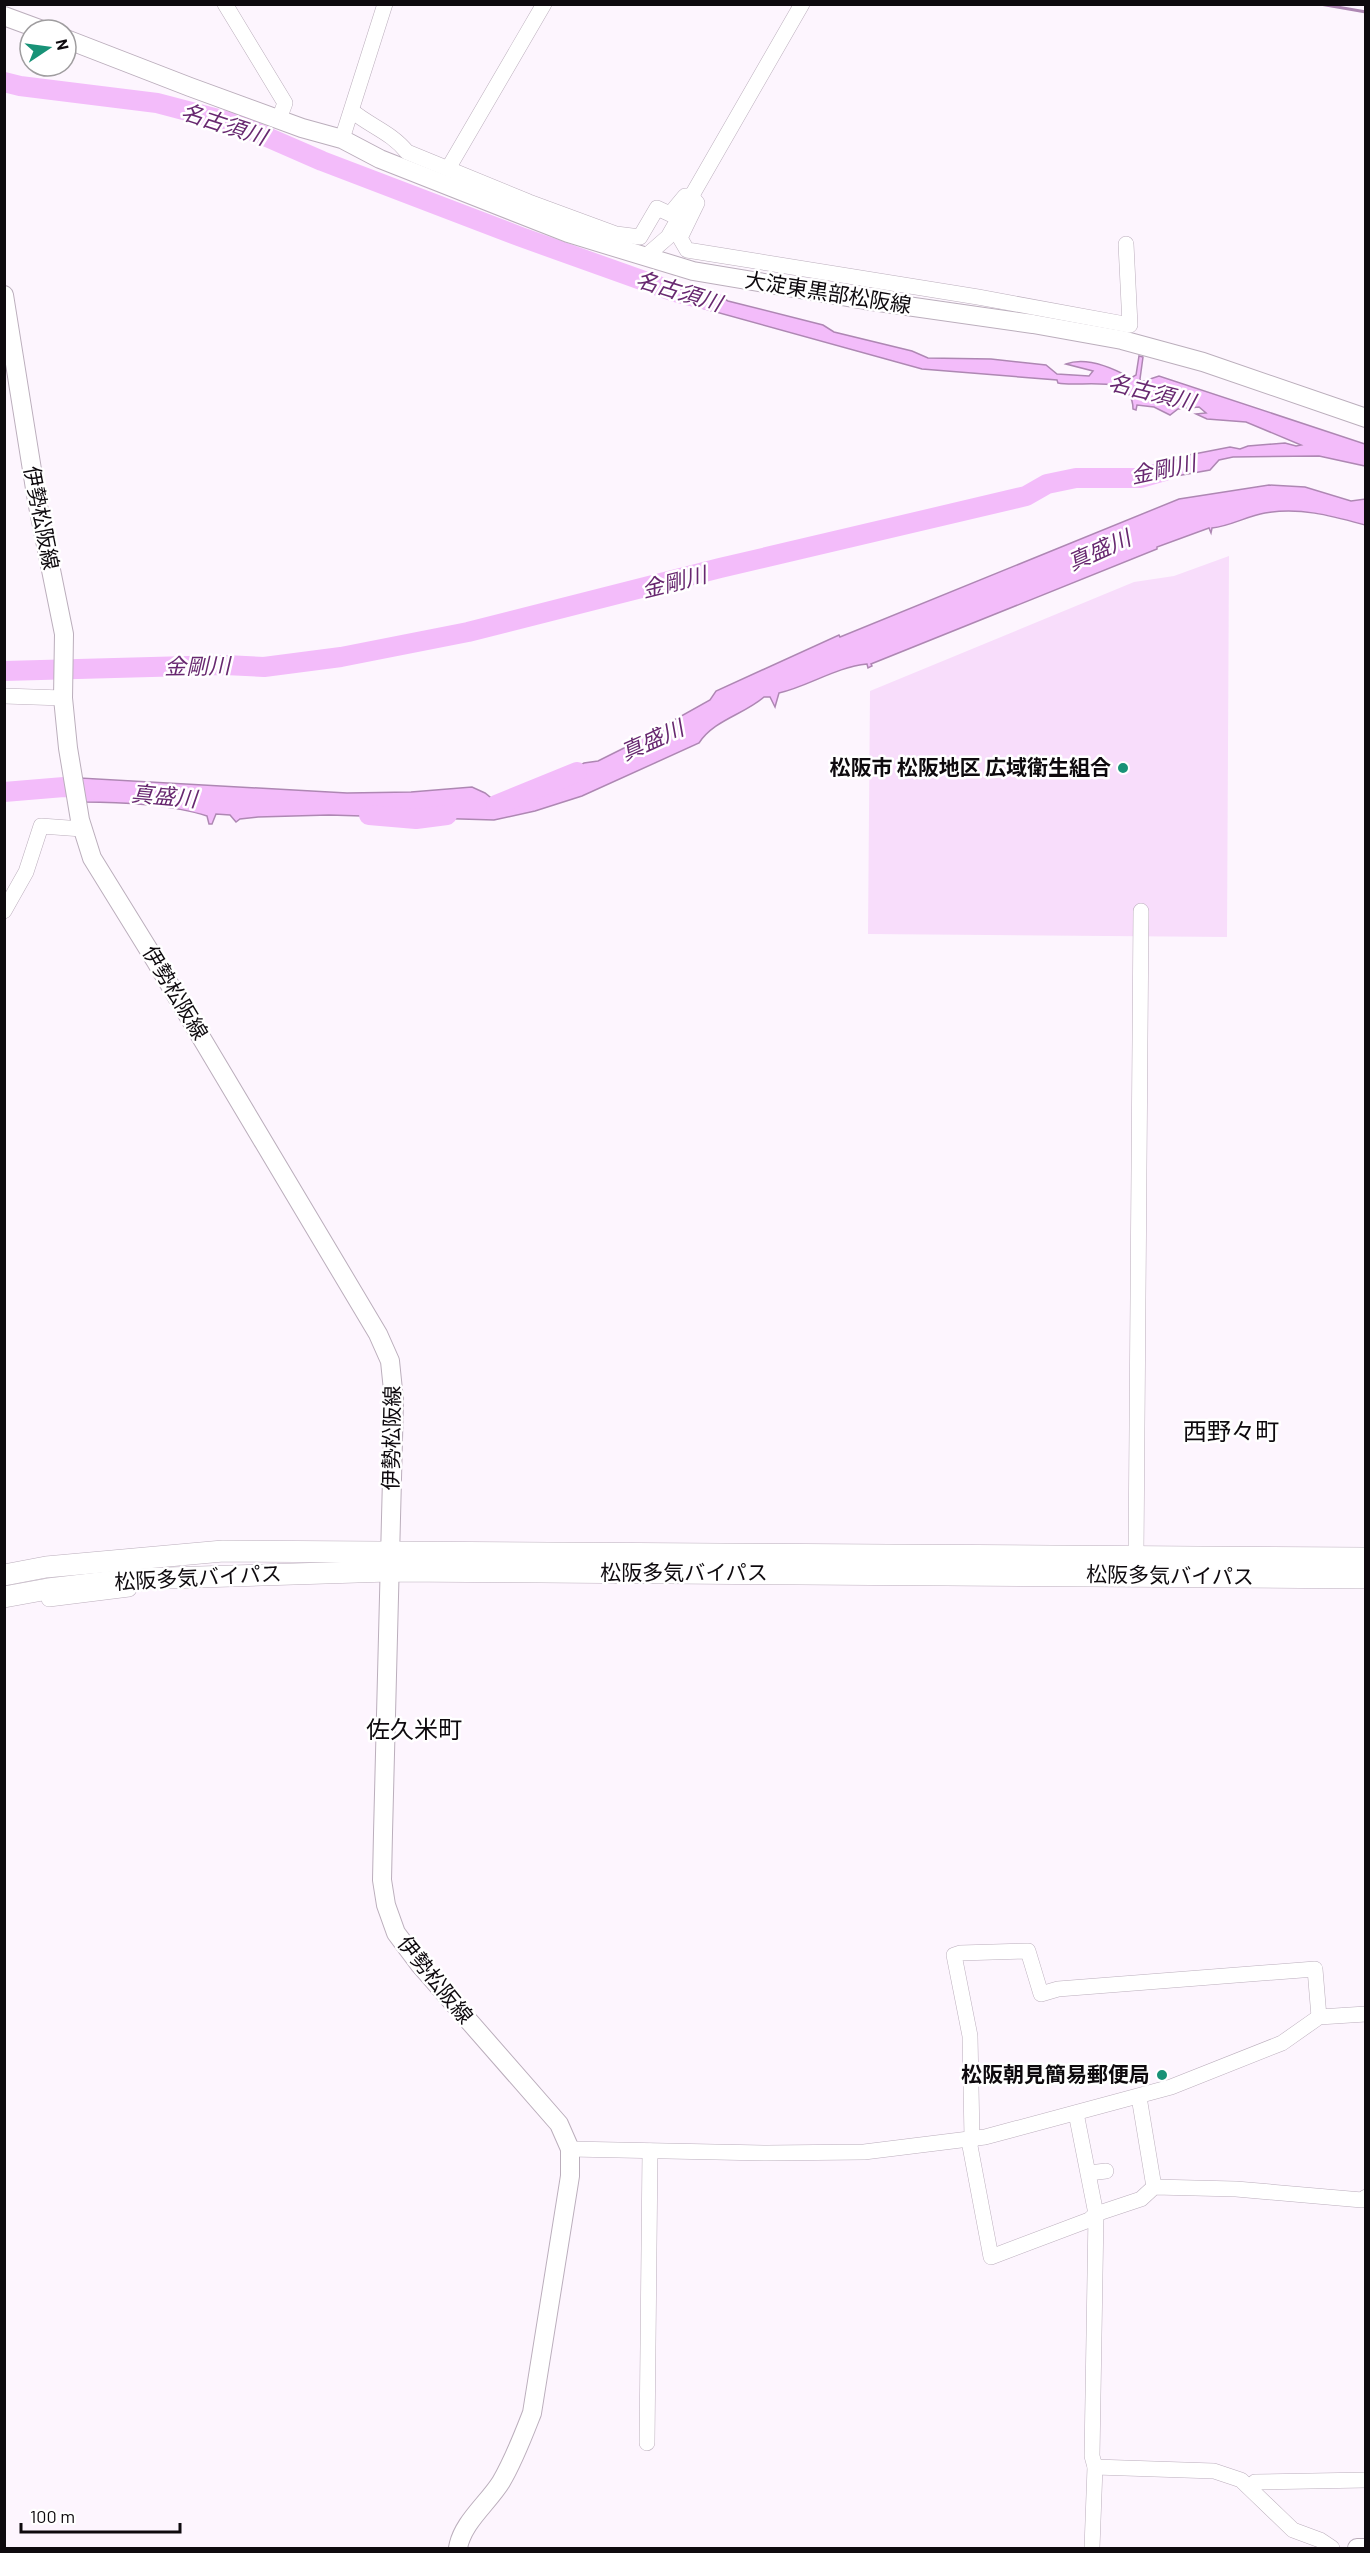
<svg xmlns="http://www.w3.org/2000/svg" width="1370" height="2553" font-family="Barlow,'Noto Sans JP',sans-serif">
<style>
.green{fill:#f8ddfb}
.water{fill:#f3bcfa;stroke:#ae87b3;stroke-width:1.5}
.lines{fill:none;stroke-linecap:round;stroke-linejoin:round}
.stream{stroke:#ae87b3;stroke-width:3}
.river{stroke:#f3bcfa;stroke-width:20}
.minor-casing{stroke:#bbaebc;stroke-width:16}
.major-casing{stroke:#bbaebc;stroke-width:20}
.highway-casing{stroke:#bbaebc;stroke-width:22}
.minor{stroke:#fff;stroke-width:15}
.major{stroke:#fff;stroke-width:18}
.highway{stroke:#fff;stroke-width:21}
.poi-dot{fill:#189277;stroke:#fff;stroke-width:2}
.labels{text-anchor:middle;stroke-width:5;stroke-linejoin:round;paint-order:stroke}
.street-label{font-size:21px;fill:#0e0a0e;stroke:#fff}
.poi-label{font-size:21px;font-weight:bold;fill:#0e0a0e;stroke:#fff;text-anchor:end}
.water-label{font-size:22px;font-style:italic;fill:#682870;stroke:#fff}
.quarter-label{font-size:24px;fill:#0e0a0e;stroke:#fff}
</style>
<rect width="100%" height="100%" fill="#fdf5fe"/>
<path class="green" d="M1229,556l-2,381 -359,-3 2,-243 264,-109 40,-6z"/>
<g class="water">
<path d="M690,287l26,7 12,7 95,24 11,7 78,19 16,7 63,1 55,6 11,9 32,2 4,-5 -27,-7c21,-8 47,4 65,14l5,-3 3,-19 4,1 -3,22 1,3 18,-6 206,68v22l-46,-10 -86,1 -14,3 -9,10 -68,12v-8l47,-19 41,-8 10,2 8,-3 37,-3 11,3 5,-1 -55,-23 -39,-3 -11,-5 10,-1 -7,-6 -21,2 -8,6 -16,-8 -17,-2 -1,5 -3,-1c0,-37 -52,-21 -75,-26l-1,-3 -135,-11 -235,-65z"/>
<path d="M1269,485l36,2 46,14 14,-2v26c-33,-9 -64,-18 -100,-12 -18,3 -34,13 -53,15l-1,5 -2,-5 -52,19v2l-286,115 1,2 -4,2 -1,-4c-31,3 -58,22 -88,29l-4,14 -5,-10h-6c-21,18 -50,23 -65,46l-117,53 -47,15 -41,9 -165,-5 -71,2 -18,2 -4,3 -6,-7 -14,-1 -4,10h-3l-2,-8c-34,-11 -87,-14 -123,-14l-4,-24 267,15 64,-1 61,-5 13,6 10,8 38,-7 8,-4 43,-27 14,-2 28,-14 84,-47 6,-9 123,-56 1,2 339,-138z"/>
</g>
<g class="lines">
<path class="stream" d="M1320,4l46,8"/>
<g class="river">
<path d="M4,82l16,4 137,17 80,21 85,37 199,76 154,55 40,10"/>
<path d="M4,671l221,-6 39,2 77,-10 127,-25 252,-64 306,-72 21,-12 29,-6h65l24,-7"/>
<path d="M4,792l60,-5 27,3"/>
<path d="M496,805l81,-33"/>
<path d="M369,815l47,4 31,-4"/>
</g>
<g class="minor-casing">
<g id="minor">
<path d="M225,4l60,99 -6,16"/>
<path d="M352,111c18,15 40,22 55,41l122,50 87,32 24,3 17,-29 13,6 15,-18h6l6,7 -17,35 7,12 291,47 152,28 -4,-81"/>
<path d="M342,139l43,-135"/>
<path d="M449,167l95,-163"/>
<path d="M645,257l23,-20 134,-233"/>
<path d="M4,696l59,2"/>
<path d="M4,911l22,-39 15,-46 41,3"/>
<path d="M1139,1565l-3,-9 5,-645"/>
<path d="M49,1599l80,-10"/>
<path d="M1319,2017l-4,-48 -257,20 -17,5 -13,-43 -68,2 -6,2 16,81 2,102 -2,8 21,111 98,-37 7,-6 45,-15 13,-12 82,2 126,11 4,-3"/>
<path d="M1139,2097l15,90"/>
<path d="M1076,2113l20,101 -4,242 3,11 -3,81"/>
<path d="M570,2149l197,4 97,-1 121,-15 186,-50 111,-44 37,-26 47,-3"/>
<path d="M1089,2173l17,-2"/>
<path d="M647,2443l3,-292"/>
<path d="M1095,2467l119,4 27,9 52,50 27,10 12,8"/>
<path d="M1250,2487l5,-5 111,-2"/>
</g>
</g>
<g class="major-casing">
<g id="major">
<path d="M4,16l38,14"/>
<path d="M66,39l124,48 112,41 40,11 38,20 188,74 125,38 172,29 168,24 89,16 81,22 163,56"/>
<path d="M4,295l33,206 27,133 -1,64 5,50 12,72 12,38 63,102 223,374 12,27 4,39 -11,433 -1,47 4,25 10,28 24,32 139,159 11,25v27l-38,237c-9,23 -18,47 -31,69 -13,21 -39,41 -43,66"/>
<path d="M1357,2548h9"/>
</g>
</g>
<g class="highway-casing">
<g id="highway">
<path d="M4,1575l42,-8 177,-16 1143,7"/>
<path d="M4,1597l44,-8 86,-10 255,-8 977,7"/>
</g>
</g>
<use href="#minor" class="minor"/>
<use href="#major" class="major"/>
<use href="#highway" class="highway"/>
</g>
<g class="poi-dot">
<circle cx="1123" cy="768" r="6"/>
<circle cx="1162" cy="2075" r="6"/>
</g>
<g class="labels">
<g class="street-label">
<text transform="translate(828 293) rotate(9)" y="7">大淀東黒部松阪線</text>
<text transform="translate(41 518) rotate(79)" y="7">伊勢松阪線</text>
<text transform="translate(175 993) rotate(59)" y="7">伊勢松阪線</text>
<text transform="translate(392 1438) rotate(-89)" y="7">伊勢松阪線</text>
<text x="684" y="1580">松阪多気バイパス</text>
<text transform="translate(1170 1576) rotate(1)" y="7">松阪多気バイパス</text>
<text transform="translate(198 1578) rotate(-3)" y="7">松阪多気バイパス</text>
<text transform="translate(435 1980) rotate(51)" y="7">伊勢松阪線</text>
</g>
<g class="poi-label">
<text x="1111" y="775">松阪市 松阪地区 広域衛生組合</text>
<text x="1150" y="2082">松阪朝見簡易郵便局</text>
</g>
<g class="water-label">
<text transform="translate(224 124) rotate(18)" y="8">名古須川</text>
<text transform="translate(679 291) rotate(17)" y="8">名古須川</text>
<text transform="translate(1152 392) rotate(14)" y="8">名古須川</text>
<text transform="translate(1163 469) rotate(-12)" y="8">金剛川</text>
<text transform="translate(1099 550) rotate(-24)" y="8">真盛川</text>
<text transform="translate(674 582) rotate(-14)" y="8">金剛川</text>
<text transform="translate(197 666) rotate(-1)" y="8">金剛川</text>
<text transform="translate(652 740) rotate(-24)" y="8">真盛川</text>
<text transform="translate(164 796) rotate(5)" y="8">真盛川</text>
</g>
<g class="quarter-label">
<text x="1231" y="1440">西野々町</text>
<text x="414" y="1738">佐久米町</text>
</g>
</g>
<rect width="1370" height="2553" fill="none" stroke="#0e0a0e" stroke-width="12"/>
<g transform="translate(48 48) rotate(77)"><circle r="28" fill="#ffffff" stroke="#9f9d9f" stroke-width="1.5"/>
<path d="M0-4.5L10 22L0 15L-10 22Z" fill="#189277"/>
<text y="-9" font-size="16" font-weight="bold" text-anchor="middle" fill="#0e0a0e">N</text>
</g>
<path d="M21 2523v9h159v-9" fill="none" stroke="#0e0a0e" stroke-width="3"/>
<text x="30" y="2523" font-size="18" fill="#0e0a0e" stroke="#ffffff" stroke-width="4.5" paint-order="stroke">100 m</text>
</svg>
